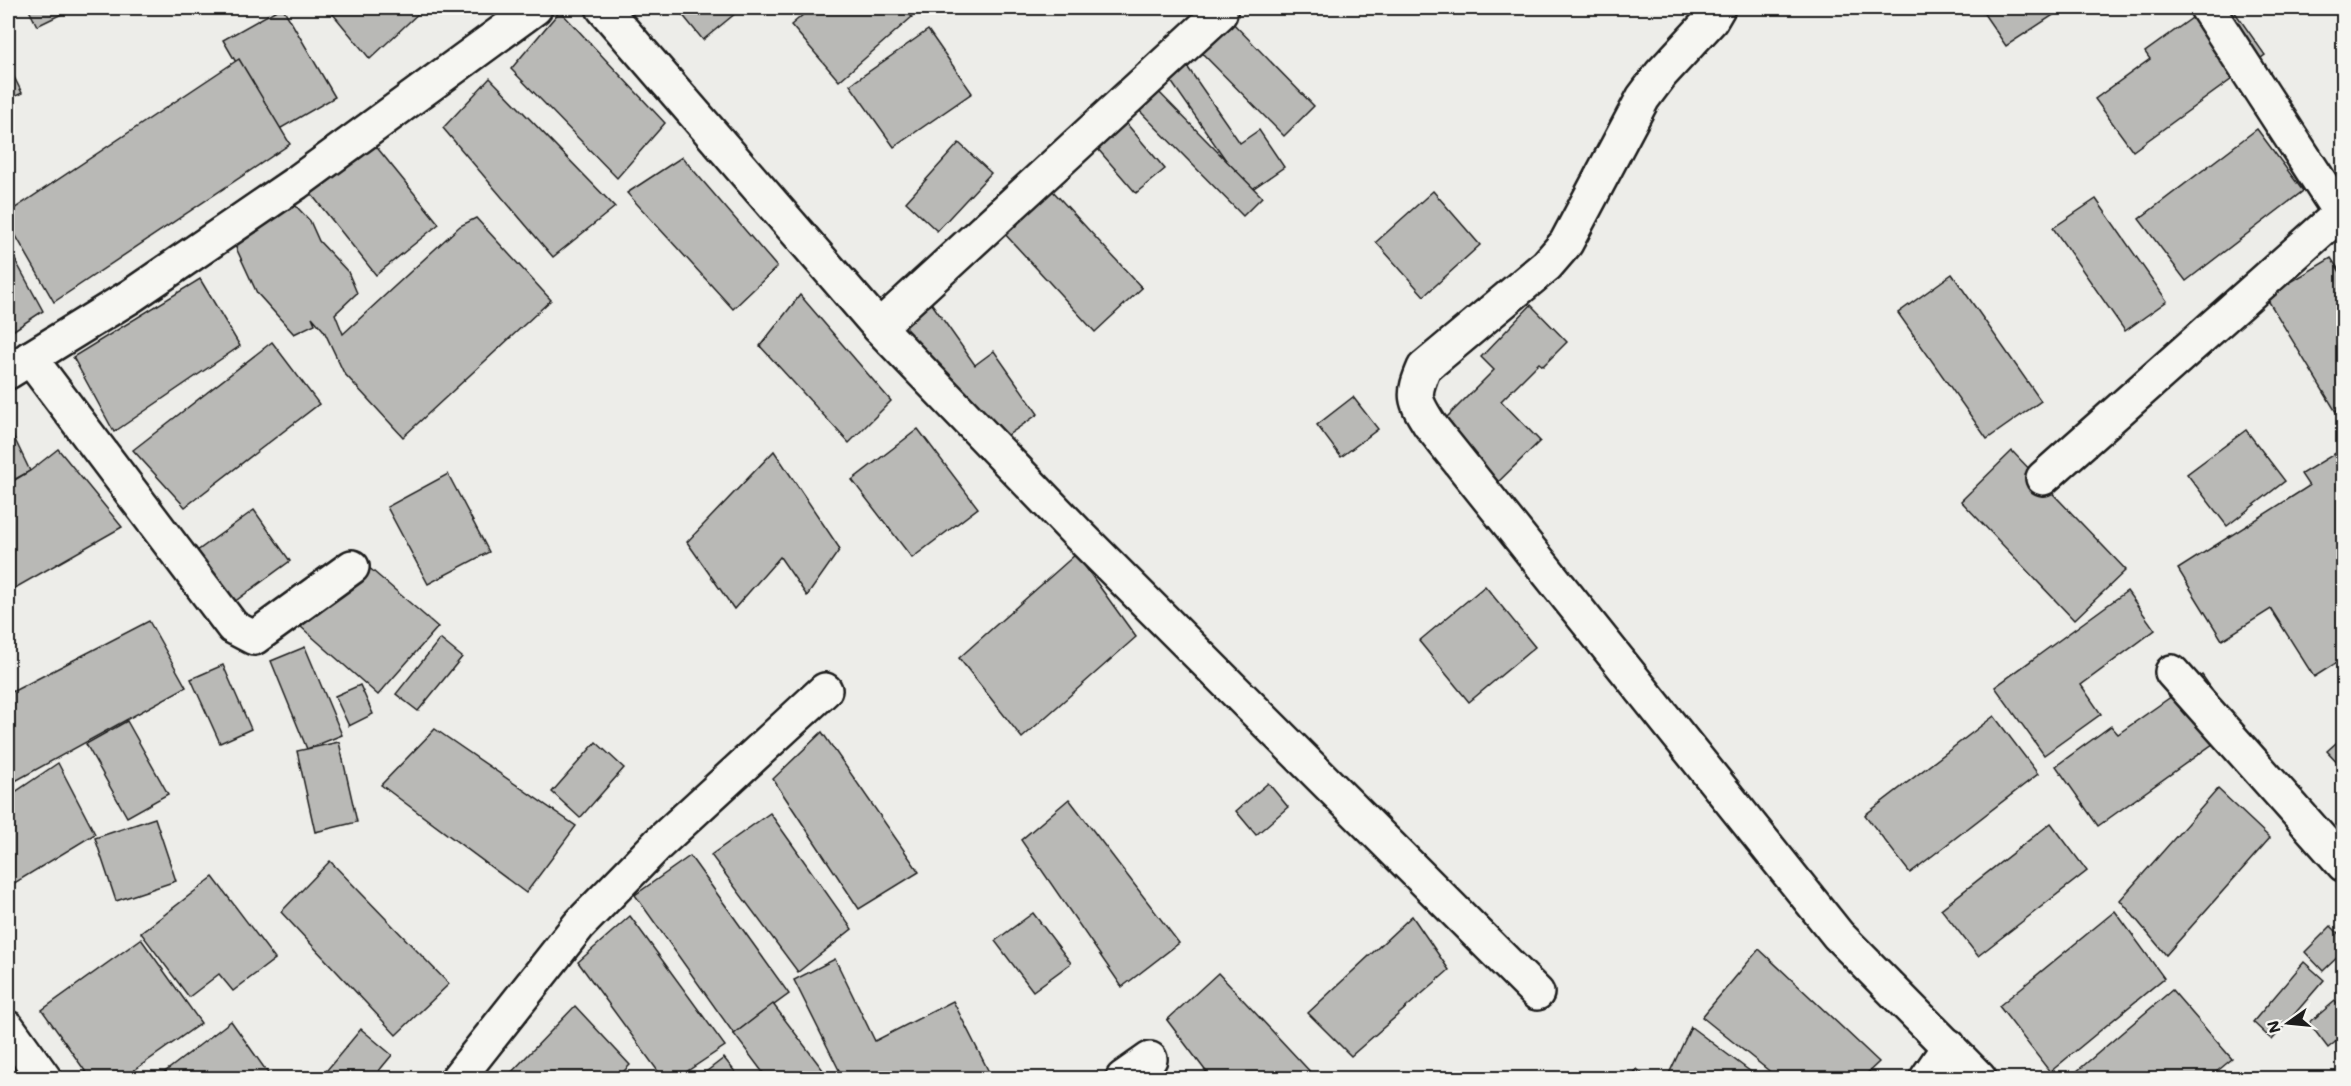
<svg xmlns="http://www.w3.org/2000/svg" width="2351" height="1086" font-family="Mali,sans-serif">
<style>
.building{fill:#b9b9b6;stroke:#1c1c1c;stroke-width:1.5}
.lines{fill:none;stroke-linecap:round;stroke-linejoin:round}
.minor-casing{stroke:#1c1c1c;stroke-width:38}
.major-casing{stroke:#1c1c1c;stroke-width:38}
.minor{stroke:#f6f6f2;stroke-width:33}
.major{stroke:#f6f6f2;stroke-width:33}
</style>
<rect width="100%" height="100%" fill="#edede9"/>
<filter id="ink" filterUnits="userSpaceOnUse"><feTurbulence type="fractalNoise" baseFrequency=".0167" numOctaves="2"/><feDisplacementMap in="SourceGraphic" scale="12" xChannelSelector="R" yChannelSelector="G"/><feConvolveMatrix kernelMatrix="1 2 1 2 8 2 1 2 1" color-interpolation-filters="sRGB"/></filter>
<g filter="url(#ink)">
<g class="building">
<path d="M28,8h46l-37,18z"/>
<path d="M280,8h3l52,89 -59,34 -53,-91z"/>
<path d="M328,8h96l-54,51z"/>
<path d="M677,8h65l-39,32z"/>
<path d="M811,8h93l8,9 -73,64 -48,-56z"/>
<path d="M1980,8h84l-58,38z"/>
<path d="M2206,8h26l33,47 -132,96 -38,-52 55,-40 -5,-7z"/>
<path d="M560,11l105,112 -48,55 -106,-109z"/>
<path d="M1225,15l89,91 -30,30 -89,-90z"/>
<path d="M928,30l44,63 -78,54 -44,-62z"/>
<path d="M239,59l51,85 -236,158 -46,-80v-9z"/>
<path d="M1184,62l56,81 19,-13 25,37 -36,25 -82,-118z"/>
<path d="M8,65l14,28 -14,7z"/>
<path d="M490,78l125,129 -62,50 -110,-129z"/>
<path d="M1150,83l112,114 -19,19 -112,-114z"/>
<path d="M1126,123l39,46 -29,24 -39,-45z"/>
<path d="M2257,129l46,62 -117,90 -47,-62z"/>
<path d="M366,134l73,90 -63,51 -72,-90z"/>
<path d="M959,143l32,30 -54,58 -31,-29z"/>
<path d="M682,157l95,110 -44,42 -106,-116z"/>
<path d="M1040,177l102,111 -47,44 -102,-111z"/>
<path d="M1433,191l47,54 -56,51 -48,-54z"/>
<path d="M2096,199l71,102 -42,30 -72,-103z"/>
<path d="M296,206l14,15 9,20 29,31 9,21 -22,21 8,20 117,-108 16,-8 75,82 -148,137 -59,-64 -20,-42 -12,-14 3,7 -21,10 -37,-41 -26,-56z"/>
<path d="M8,247l35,64 -35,23z"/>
<path d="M2331,258l13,20v129l-8,5 -70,-115z"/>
<path d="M1952,274l89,127 -54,38 -89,-126z"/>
<path d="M200,279l40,67 -126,86 -41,-75z"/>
<path d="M800,295l91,106 -42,42 -89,-97z"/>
<path d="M932,304l43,61 19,-14 44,63 -57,40 -86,-123z"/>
<path d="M1531,305l36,37 -24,24 -4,-3 -38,38 39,40 -46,45 -58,-58 58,-58 -13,-13z"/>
<path d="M272,342l47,62 -134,103 -52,-57z"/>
<path d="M1353,397l25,32 -37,28 -24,-32z"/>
<path d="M8,425l22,46 -22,12z"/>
<path d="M918,429l60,79 -66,50 -60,-78z"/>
<path d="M2246,430l39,51 -58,45 -40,-52z"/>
<path d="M2344,448v210l-30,19 -43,-68 -49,31 -44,-71 131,-83 -8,-12z"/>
<path d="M58,449l64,78 -114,65v-108l22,-13z"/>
<path d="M774,451l66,98 -33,47 -27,-39 -46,52 -47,-67z"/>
<path d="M2012,451l114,119 -52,50 -113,-119z"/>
<path d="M448,474l41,78 -61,32 -41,-77z"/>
<path d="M254,510l36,51 -60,44 -37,-51z"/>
<path d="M1076,554l60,83 -114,101 -63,-80z"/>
<path d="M359,559l79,68 -60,68 -77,-68z"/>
<path d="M1485,586l50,61 -66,55 -50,-61z"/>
<path d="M2127,591l28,39 -74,55 20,29 -57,41 -49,-68z"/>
<path d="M149,621l37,66 -178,98v-91z"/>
<path d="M440,639l22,18 -44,54 -22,-17z"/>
<path d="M305,647l37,88 -35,14 -36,-88z"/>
<path d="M223,665l28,64 -31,14 -29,-64z"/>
<path d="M2202,675l36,51 -140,100 -42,-60 55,-40 7,8z"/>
<path d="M360,685l13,29 -24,12 -14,-30z"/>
<path d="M1994,716l44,58 -128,99 -45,-58z"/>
<path d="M127,721l41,73 -41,23 -41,-73z"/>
<path d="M435,729l141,97 -50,67 -145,-108z"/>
<path d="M822,732l97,140 -60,37 -86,-130z"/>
<path d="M2344,736v33l-17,-18z"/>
<path d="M339,742l18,80 -42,10 -18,-81z"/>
<path d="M596,742l28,26 -44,50 -28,-26z"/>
<path d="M58,763l37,71 -87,53v-90z"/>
<path d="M1268,783l20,24 -32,28 -20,-24z"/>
<path d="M2218,789l52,49 -104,117 -46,-55z"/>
<path d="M1069,799l110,144 -57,44 -101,-147z"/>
<path d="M770,813l82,116 -54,43 -87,-117z"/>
<path d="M155,818l21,63 -60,20 -21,-63z"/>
<path d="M2051,823l36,48 -109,85 -37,-47z"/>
<path d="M690,856l99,138 -55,40 -99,-139z"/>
<path d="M330,861l119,123 -53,51 -115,-123z"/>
<path d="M213,877l62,82 -42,32 -14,-17 -30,23 -48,-64z"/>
<path d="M2115,911l49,67 -114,94 -51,-66z"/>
<path d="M1033,913l38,50 -38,28 -38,-50z"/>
<path d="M630,916l95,130 -48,32h-14l-85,-116z"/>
<path d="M1412,916l37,54 -98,86 -43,-43z"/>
<path d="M2331,926l13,13v12l-21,20 -18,-19z"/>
<path d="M141,939l60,84 -78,55h-33l-48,-68z"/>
<path d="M1759,949l120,113 -17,16h-84l-76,-61z"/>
<path d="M835,959l40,82 78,-40 39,77h-149l-49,-98z"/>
<path d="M2304,962l20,18 -52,60 -19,-18z"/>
<path d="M1218,973l98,105h-105l-44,-58z"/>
<path d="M2172,990l60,69 -23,19h-140z"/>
<path d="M2335,1001l9,10v24l-16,13 -19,-25z"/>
<path d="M773,1004l56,74h-62l-33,-44z"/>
<path d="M575,1006l55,59 -13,13h-111z"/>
<path d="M231,1021l39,55 -3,2h-110z"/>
<path d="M1691,1027l68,51h-92z"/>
<path d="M361,1029l31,26 -19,23h-48l-3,-2z"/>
<path d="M724,1058l16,20h-42z"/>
<path d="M1637,1069l10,9h-18z"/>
</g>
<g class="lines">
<g class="minor-casing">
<g id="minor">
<path d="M603,8l276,319 200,208 458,458"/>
<path d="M1718,8l-7,12 -50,54 -18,24 -77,145 -19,22 -123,103c-12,28 -10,32 6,57l408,510 141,143"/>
<path d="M2207,8l133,205"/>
<path d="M879,327l341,-314"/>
<path d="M30,358l203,269 21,11 98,-71"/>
<path d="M8,372l123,-76 165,-113 239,-175"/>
<path d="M2043,478l301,-268"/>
<path d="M2172,672l172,193"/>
<path d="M458,1078l121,-153 79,-81 167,-154"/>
<path d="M1123,1078l27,-19"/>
<path d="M1927,1078l22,-32"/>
</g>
</g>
<g class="major-casing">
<path id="major" d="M8,1028l36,50"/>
</g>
<use href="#minor" class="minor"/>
<use href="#major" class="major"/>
</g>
</g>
<rect width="2351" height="1086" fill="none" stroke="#f6f6f2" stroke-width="30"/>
<rect x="15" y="15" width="2321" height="1056" fill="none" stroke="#1c1c1c" stroke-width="2" filter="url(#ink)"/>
<g transform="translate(2288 1023) rotate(255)" stroke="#f6f6f2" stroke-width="4.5" paint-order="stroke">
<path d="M0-4.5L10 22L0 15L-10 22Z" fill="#1c1c1c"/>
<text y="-9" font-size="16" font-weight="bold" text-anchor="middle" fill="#1c1c1c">N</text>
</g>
</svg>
